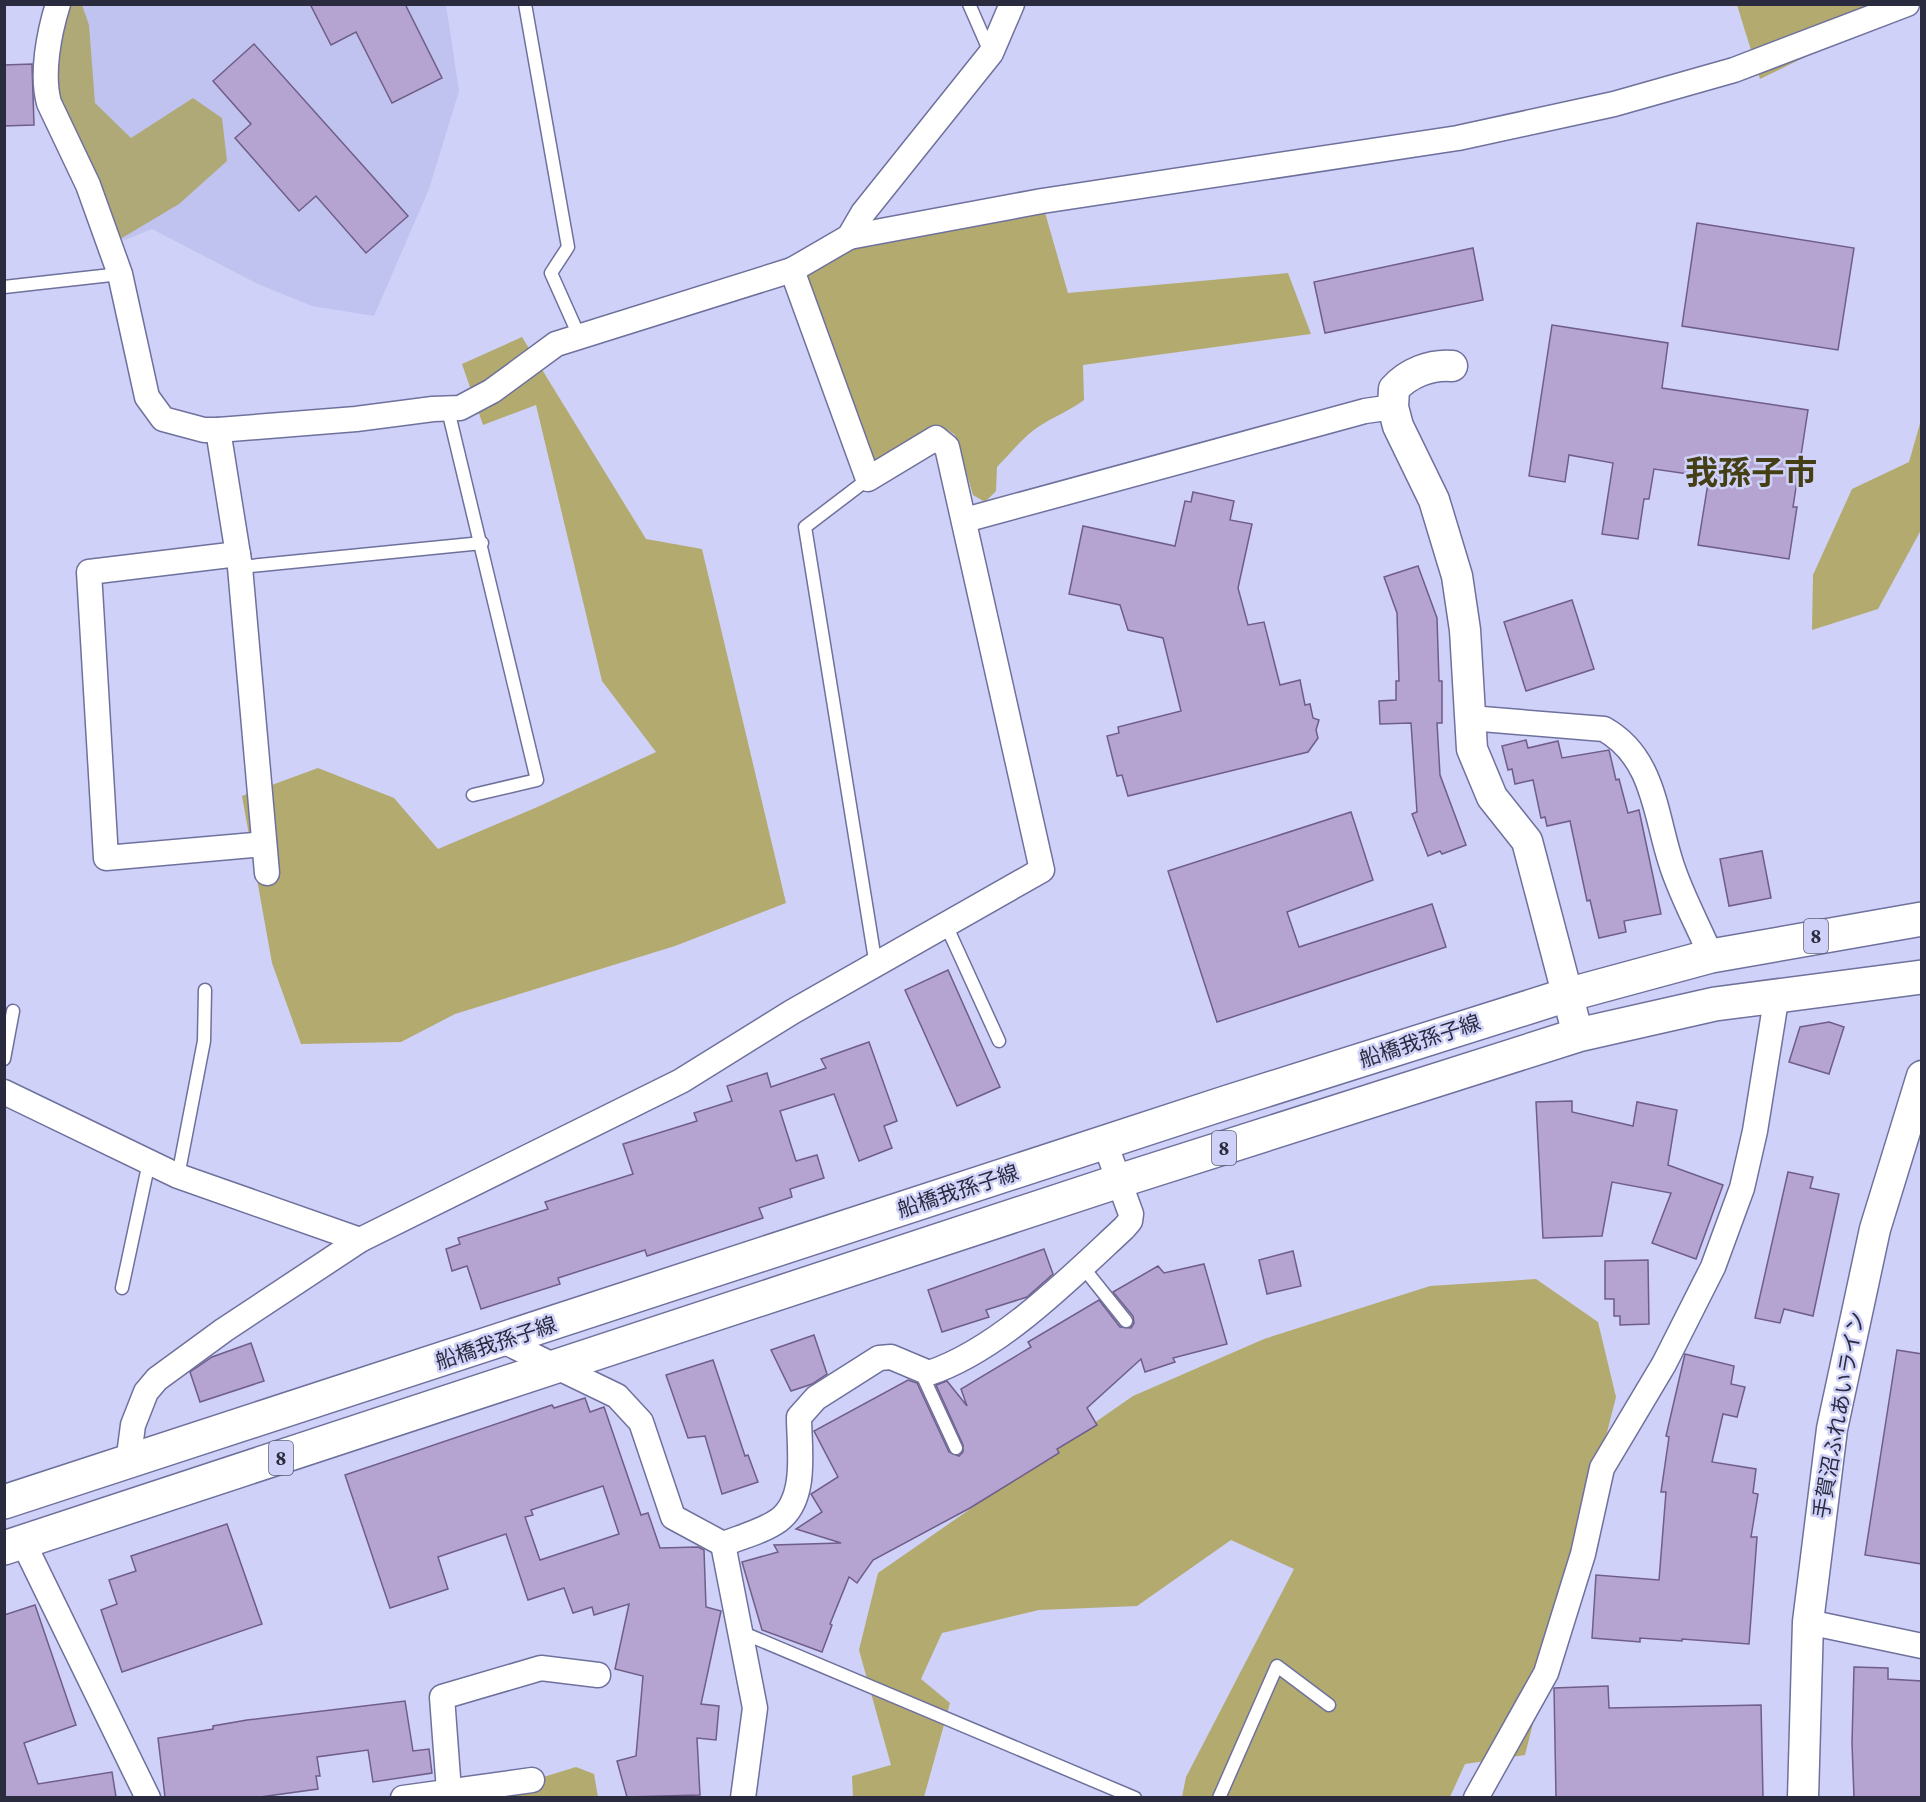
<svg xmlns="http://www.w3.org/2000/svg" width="1926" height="1802" font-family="'Source Serif 4','Noto Sans JP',serif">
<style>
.built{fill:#c0c3ef}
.green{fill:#afa977}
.forest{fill:#b2aa6e}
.building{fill:#b5a3d1;stroke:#6f5e88;stroke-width:1.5;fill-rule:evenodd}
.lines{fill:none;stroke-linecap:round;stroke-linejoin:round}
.service-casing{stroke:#6f719d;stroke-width:15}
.minor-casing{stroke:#6f719d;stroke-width:27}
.tertiary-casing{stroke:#6f719d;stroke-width:33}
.primary-casing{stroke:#6f719d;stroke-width:36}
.service{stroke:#fff;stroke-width:12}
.minor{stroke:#fff;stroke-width:24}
.tertiary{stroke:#fff;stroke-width:30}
.primary{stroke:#fff;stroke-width:33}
.labels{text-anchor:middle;stroke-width:5;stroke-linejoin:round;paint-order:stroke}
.shield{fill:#cfd1f8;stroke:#5c5d76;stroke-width:1.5}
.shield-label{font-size:20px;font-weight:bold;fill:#2a2b3e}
.street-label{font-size:21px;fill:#2a2b3e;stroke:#cfd1f8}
.town-label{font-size:33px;font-weight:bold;fill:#443f15;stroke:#cfd1f8}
</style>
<rect width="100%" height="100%" fill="#cfd1f8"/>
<path class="built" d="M63,4l383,1 13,86 -30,98 -55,127 -62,-10 -54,-22 -106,-55 -27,11 -12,-4z"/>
<path class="green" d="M65,5h17l7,20 6,78 36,35 62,-40 29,20 5,43 -48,43 -57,34 -6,-2 -62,-142z"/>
<g class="forest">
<path d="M1737,5h159l-42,28 -94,46z"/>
<path d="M1044,209l24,84 220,-20 23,61 -228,31 1,35c-15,11 -31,17 -46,27 -15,10 -28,27 -41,40l-1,24 -11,11 -12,-7 -18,-60 -10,-7 -20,5 -49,34 -70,-193 47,-27z"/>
<path d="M522,337l124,202 56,10 84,354 -111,43 -220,68 -54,28 -100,2 -29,-81 -30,-167 76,-28 76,30 44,51 104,-44 114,-53 -54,-71 -66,-276 -53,20 -21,-61z"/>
<path d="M1921,420v110l-43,79 -66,21 1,-55 39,-86 57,-27z"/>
<path d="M1536,1279l62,43 18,75 -91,358 -60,9 -15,33h-268l4,-20 108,-208 -63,-29 -94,66 -98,4 -97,23 -21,46 29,24 -26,94h-71l-1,-21 39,-11 -32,-115 19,-77 255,-177 131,-57 166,-53z"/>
<path d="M576,1767l18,7 4,23 -123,1z"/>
</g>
<g class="building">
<path d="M310,4h95l37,74 -50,25 -36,-71 -25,13z"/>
<path d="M254,44l154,172 -42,37 -50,-57 -17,15 -64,-73 16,-14 -38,-43z"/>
<path d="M32,64l2,61 -30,1v-61z"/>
<path d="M1697,223l157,25 -16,102 -156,-24z"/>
<path d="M1473,248l10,52 -158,33 -11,-51z"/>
<path d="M1552,325l116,18 -6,45 146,22 -15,97h4l-8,52 -91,-14 11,-68 -55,-8 -5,30h-5l-6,40 -36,-5 11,-71 -44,-8 -4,27 -36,-6z"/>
<path d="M1193,492l41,9 -4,19 22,4 -14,64 10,37 16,-3 16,63 20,-5 5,25 5,-1 3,14 6,2 -3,10 2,8 -10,14 -180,44 -6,-21 -5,1 -10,-40 12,-3 -1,-6 63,-16 -18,-73 -35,-8 -8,-25 -51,-11 14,-68 92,20 10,-45 6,1z"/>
<path d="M1418,566l19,52 2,63h3v42h-5l3,52 26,70 -24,9 -2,-3 -12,5 -16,-42 5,-2 -6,-89 -31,1 -1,-23 17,-1v-19h3l-2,-68 -13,-36z"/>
<path d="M1572,600l22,69 -68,22 -22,-69z"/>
<path d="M1526,740l2,8 30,-7 4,17 47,-8 7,30 3,-1 9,34 11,-3 22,104 -37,7 2,11 -27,6 -9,-38 -3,1 -17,-80 -23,5 -2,-9 -4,1 -8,-38 -18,4 -3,-15 -4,1 -6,-24z"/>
<path d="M1351,812l22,68 -86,32 12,35 133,-43 14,43 -229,75 -49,-151z"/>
<path d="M1762,851l9,47 -42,8 -9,-47z"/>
<path d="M948,970l52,117 -43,19 -52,-116z"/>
<path d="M1829,1022l15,5 -15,47 -40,-12 11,-35z"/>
<path d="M869,1042l28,79 -13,5 8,22 -33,13 -25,-67 -54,17 16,50 21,-6 7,23 -34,11 2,8 -33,11 4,10 -116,38 -2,-6 -87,28 2,6 -79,25 -14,-43 -15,5 -6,-22 14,-5 -2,-6 90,-29 -3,-7 88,-28 -10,-30 74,-23 -3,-8 38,-12 -5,-15 40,-13 4,14 55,-19 -5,-9z"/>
<path d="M1572,1101v11l61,14 4,-24 40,8 -9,55 55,20 -27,74 -44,-16 19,-50 -59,-11 -10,54 -59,2 -7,-136z"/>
<path d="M1788,1172l25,5 -3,11 29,6 -26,122 -29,-7 -4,14 -25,-5z"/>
<path d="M1044,1249l9,25 -26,23 -41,13 3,7 -47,15 -14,-42z"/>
<path d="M1293,1251l8,35 -34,8 -8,-34z"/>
<path d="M1648,1260l1,64 -29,1v-9h-6v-17h-9v-38z"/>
<path d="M1204,1264l23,80 -54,14 2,4 -30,10 -4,-13 -54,49 10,17 -40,24 2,4 -89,55 -97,52 -16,23 -8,-6 -19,47 2,1 -10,27 -60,-22 -20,-68 36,-10 -4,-7 67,-2 -45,-14 26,-17 -11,-18 27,-17 -24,-46 94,-51 9,3 32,69 10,4 4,-4v-7l-27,-60 11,-4 20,25 -6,-17 70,-42 -3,-5 71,-42 21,27 11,1 3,-5 -1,-7 -20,-24 45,-26 6,7z"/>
<path d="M814,1335l13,39 -15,10 -21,7 -20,-41z"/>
<path d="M251,1343l13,38 -64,21 -10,-30 22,-15z"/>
<path d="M1897,1350l25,4v210l-57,-9z"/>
<path d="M1685,1354l49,12 -3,18 14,3 -8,30 -14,-3 -11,48 44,7 -3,24 5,1 -7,43h6l-8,107 -67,-5v2l-42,-3v4l-48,-4 4,-63 63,5 7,-88h-5l8,-55 -3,-1z"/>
<path d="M713,1360l32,96 3,-1 10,27 -36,12 -17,-58 -17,2 -22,-63z"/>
<path d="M585,1398l5,14 14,-5 37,108 7,-2 12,35 38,-1 6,3 2,57 15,4 -20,93 18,2 -3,34 -19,-2 3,57 -73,2 -10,-36 19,-5 7,-80 -28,-7 14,-65 -35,11 -2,-8 -19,6 -9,-25 -36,12 -22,-66 -68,23 10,32 -58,19 -45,-133 207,-70 2,3zM603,1486l16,48 -79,26 -15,-43 8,-2 -2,-5z"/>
<path d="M227,1524l35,100 -140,48 -21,-62 16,-6 -8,-24 27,-9 -5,-15z"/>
<path d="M35,1605l41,120 -52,18 14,41 74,-12 4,25h-112v-182z"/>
<path d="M1854,1667l34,1v11l34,2v116h-68l-2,-54z"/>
<path d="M1608,1686l1,22 152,-3 2,92h-207l-2,-109z"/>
<path d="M405,1701l8,50 16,-2 3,24 -59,9 -5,-32 -51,7 3,19h-4l2,13 -58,8h-95l-7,-59 55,-9v-3l34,-6z"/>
</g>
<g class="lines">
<g class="service-casing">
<g id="service">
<path d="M525,4l43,243 -17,26 29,65"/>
<path d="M969,4l21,48"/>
<path d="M4,287l116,-13"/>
<path d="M448,410l89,370 -64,15"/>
<path d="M868,479l-63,48 71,439"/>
<path d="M240,567l242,-24"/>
<path d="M946,925l53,116"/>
<path d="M4,1059l9,-48"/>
<path d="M178,1176l26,-135 1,-51"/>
<path d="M1082,1266l44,55"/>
<path d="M122,1288l27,-126"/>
<path d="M920,1370l36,78"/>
<path d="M741,1632l394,166"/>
<path d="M1219,1798l58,-132 52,39"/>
</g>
</g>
<g class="minor-casing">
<g id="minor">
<path d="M58,4c-9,29 -17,70 -9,99l39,82 32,89 27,123 16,22 41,11h14l138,-11 77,-10 27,-1 32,-17 64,-47 236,-74"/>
<path d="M849,237l193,-36 416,-63 156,-34 120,-34 173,-66"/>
<path d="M218,430l22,137 27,306"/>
<path d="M965,520l400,-109 28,-4"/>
<path d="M238,554l-149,18 17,286 158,-14"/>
<path d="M1470,718l134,11c50,28 51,85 67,134 10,32 27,62 40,93"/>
<path d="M4,1092l174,84 182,64"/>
<path d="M503,1341l114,55 24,26 32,95 50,27"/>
<path d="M128,1463l5,-38 13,-33 11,-13 67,-49 136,-90 321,-159 111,-69 250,-142 -95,-423 -11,-9 -68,41 -76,-209 57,-33 14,-24 128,-160 21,-49"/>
<path d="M23,1542l125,256"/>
<path d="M1808,1622l114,24"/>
<path d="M449,1791l-7,-94 99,-29 57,7"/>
<path d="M403,1798l129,-18"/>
<path d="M743,1798l12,-90 -32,-164c18,-7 41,-13 56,-24 29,-22 20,-72 20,-103l17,-19 63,-40 12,-1 38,16c70,-23 141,-95 195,-145l6,-7 1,-7 -26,-71"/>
<path d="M1476,1798l70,-125 37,-119 19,-86 62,-104 49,-97 29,-79 13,-57 22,-137"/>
</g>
</g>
<g class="tertiary-casing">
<g id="tertiary">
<path d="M1452,366c-21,-2 -44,7 -58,23l-1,18 5,19 36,74 23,76 8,54 7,119 20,48 35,44 51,194"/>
<path d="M1803,1798l5,-176 24,-193 43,-200 47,-153"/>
</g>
</g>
<g class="primary-casing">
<g id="primary">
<path d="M4,1502l1221,-399 342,-108 144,-39 211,-37"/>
<path d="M4,1548l1115,-367 459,-146 137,-31 207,-27"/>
</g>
</g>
<use href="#service" class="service"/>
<use href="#minor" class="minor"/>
<use href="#tertiary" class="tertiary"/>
<use href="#primary" class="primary"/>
</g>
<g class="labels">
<g class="shield">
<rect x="1804" y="919" width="24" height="34" rx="4.5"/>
<rect x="1212" y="1131" width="24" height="34" rx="4.5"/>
<rect x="269" y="1441" width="24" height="34" rx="4.5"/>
</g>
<g class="shield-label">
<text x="1816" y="943">8</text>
<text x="1224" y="1155">8</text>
<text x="281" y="1465">8</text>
</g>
<g class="street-label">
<text transform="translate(1420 1041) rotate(-18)" y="7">船橋我孫子線</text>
<text transform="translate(958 1191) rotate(-18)" y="7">船橋我孫子線</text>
<text transform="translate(496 1343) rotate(-18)" y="7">船橋我孫子線</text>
<text transform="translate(1839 1415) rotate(-80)" y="7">手賀沼ふれあいライン</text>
</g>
<g class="town-label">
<text x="1751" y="484">我孫子市</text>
</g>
</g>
<rect width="1926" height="1802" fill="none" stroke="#2a2b3e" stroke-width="12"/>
</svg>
